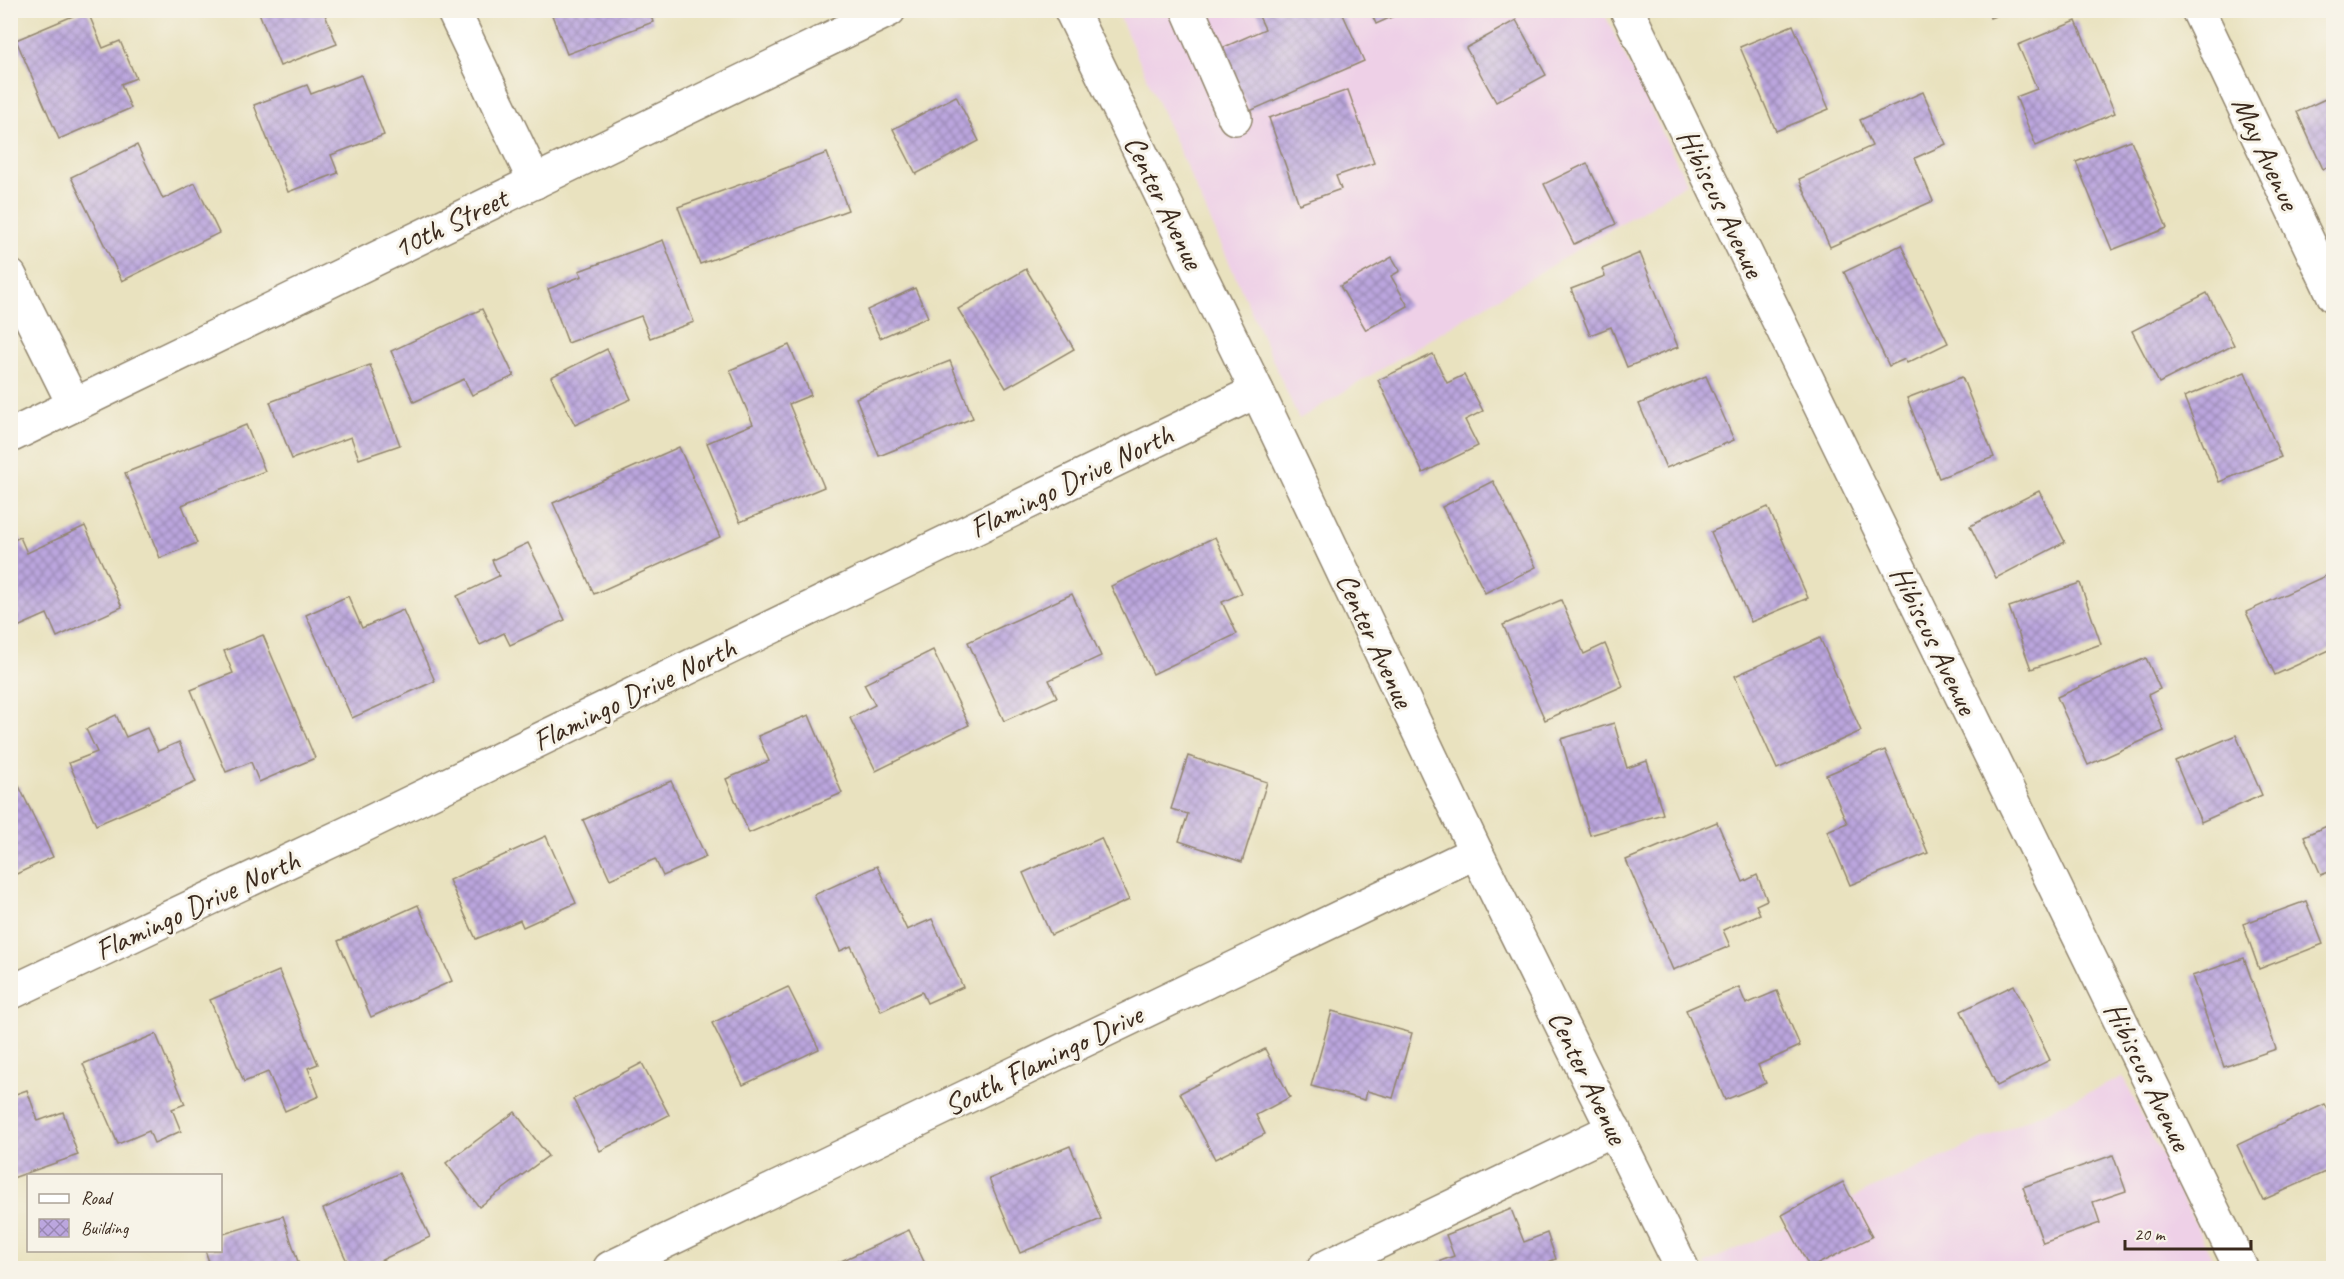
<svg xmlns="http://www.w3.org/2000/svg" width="2344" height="1279" font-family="Caveat,sans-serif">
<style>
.built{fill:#eed0e7}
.building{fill:url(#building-cross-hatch)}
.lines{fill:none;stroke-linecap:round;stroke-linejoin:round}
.minor-casing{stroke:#92866e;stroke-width:36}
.minor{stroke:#fff;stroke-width:33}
.labels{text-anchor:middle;stroke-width:6;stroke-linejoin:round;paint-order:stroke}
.street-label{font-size:30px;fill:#3b2a1e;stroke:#f7f3e8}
</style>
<defs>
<pattern id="building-cross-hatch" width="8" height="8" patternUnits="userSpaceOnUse" patternTransform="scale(1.5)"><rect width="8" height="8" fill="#bba6de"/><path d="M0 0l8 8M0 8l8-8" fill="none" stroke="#9987b3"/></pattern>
</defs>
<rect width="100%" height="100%" fill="#f7f3e8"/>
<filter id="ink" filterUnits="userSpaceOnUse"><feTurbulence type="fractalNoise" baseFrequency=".0167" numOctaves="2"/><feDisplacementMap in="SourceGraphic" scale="12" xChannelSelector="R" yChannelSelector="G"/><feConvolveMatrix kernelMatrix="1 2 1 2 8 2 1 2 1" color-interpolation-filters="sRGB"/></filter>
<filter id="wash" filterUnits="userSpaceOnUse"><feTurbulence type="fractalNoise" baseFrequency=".008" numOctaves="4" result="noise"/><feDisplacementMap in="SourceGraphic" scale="24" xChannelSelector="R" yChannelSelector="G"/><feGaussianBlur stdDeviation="1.35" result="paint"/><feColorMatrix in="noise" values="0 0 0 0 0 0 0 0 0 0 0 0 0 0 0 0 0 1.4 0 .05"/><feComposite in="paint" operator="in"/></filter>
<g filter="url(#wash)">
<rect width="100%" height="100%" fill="#e9e2bf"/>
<g class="built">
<path d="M1117,11h486l84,172 -388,236z"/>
<path d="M2123,1077l94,191h-510l-2,-5z"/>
</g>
<g id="blocks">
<g class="building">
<path d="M87,10l16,38 17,-7 16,37 -15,6 10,24 -72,31 -43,-99z"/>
<path d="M258,10h65l14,34 -57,22z"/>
<path d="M550,10h99l4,12 -86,32z"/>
<path d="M1256,10h85l23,51 -114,50 -28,-63 43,-19z"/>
<path d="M1370,10h37l-31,14z"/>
<path d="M1988,10h21v1l-19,7z"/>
<path d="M1516,20l30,55 -50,27 -30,-54z"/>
<path d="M2076,21l39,92 -79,33 -20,-49 21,-8 -19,-44z"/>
<path d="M1793,25l36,84 -53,22 -36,-84z"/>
<path d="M361,75l23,60 -53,20 7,18 -50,19 -34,-87 53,-20 4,9z"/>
<path d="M1348,90l26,73 -38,13 5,13 -42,15 -30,-86z"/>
<path d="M1923,92l23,52 -31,14 18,43 -103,46 -31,-68 73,-33 -12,-26z"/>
<path d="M2334,95v69l-11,5 -26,-57z"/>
<path d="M956,96l23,45 -63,33 -23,-45z"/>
<path d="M2131,140l36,88 -55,22 -36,-88z"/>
<path d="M137,145l26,54 32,-16 24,50 -97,48 -51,-104z"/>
<path d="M827,153l21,57 -148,54 -22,-57z"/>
<path d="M1587,163l29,61 -42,20 -30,-60z"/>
<path d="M663,240l31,82 -44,16 -9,-22 -73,27 -20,-54 34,-13 -3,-5z"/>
<path d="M1901,245l47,98 -41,20 -2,-4 -16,7 -45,-94z"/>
<path d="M1640,253l38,94 -51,20 -16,-40 -21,8 -19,-46 34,-13 -3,-7z"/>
<path d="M1392,257l8,14 -9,5 17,30 -42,24 -26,-44z"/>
<path d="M1026,269l48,80 -68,39 -48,-79z"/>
<path d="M915,288l13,29 -48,21 -13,-28z"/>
<path d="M2207,293l27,52 -75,38 -27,-52z"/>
<path d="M482,309l32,67 -42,19 -8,-16 -50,23 -23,-51z"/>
<path d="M789,345l22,50 -22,9 35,83 -84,35 -33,-79 46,-19 -23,-54z"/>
<path d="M607,349l24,50 -56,26 -24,-48z"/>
<path d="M1433,354l14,29 17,-8 19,36 -18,9 13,26 -55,27 -45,-93z"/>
<path d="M950,361l23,57 -94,38 -23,-58z"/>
<path d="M370,365l30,80 -41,14 -8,-22 -59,22 -22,-57z"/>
<path d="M2245,372l36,85 -62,25 -35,-85z"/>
<path d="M1706,376l28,64 -68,28 -27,-64z"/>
<path d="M1962,377l32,80 -55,21 -32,-80z"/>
<path d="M246,425l19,46 -83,34 15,38 -37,15 -35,-85z"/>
<path d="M679,447l41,90 -126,57 -41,-91z"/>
<path d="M1493,481l43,86 -51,26 -43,-86z"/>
<path d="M2039,491l26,51 -69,36 -26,-52z"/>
<path d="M1768,507l40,91 -57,24 -40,-90z"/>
<path d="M85,526l37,81 -65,30 -10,-23 -34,15 -3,-6v-81l10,-5 7,16z"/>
<path d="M1215,537l27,56 -20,9 15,32 -84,40 -42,-88z"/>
<path d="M528,543l37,77 -55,25 -6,-12 -24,12 -23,-49 42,-20 -7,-16z"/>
<path d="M2332,573l2,75 -59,27 -29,-63z"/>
<path d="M2080,583l21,61 -70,25 -22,-62z"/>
<path d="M1072,594l29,62 -52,24 8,17 -53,24 -36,-79z"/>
<path d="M348,596l14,32 41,-18 32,71 -83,37 -46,-103z"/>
<path d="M1561,600l23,54 21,-10 18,42 -78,34 -42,-95z"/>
<path d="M263,635l52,123 -56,24 -8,-20 -25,10 -35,-82 42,-17 -9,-22z"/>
<path d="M1820,638l41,93 -84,38 -42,-93z"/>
<path d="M933,650l36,75 -93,46 -26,-53 25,-13 -11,-21z"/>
<path d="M2146,658l14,31 -12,6 16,36 -76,34 -31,-68z"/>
<path d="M116,715l10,22 21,-9 11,23 21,-9 17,40 -100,43 -27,-62 28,-11 -11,-23z"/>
<path d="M809,715l33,78 -93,40 -23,-54 43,-18 -11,-25z"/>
<path d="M1614,723l13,45 20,-7 16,53 -73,21 -29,-96z"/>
<path d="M2236,735l26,60 -61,27 -26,-61z"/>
<path d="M1885,750l43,103 -78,32 -23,-54 20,-8 -21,-48z"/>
<path d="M1188,756l79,26 -25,80 -63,-21 9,-27 -17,-5z"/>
<path d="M671,781l35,76 -43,19 -8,-17 -45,20 -27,-59z"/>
<path d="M19,786l34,71 -43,20v-87z"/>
<path d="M1717,822l26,60 14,-7 10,25 -11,5 4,9 -37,16 7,16 -57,24 -47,-110z"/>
<path d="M2334,823v47l-13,5 -17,-39z"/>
<path d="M546,836l30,67 -53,24 -3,-7 -44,19 -27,-59z"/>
<path d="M1101,838l28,62 -78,35 -28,-62z"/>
<path d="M877,866l30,64 25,-11 31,68 -36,16 -5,-11 -41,19 -30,-65 -11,5 -26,-56z"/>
<path d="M2306,901l17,43 -64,25 -16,-45z"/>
<path d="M418,905l34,76 -81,36 -33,-76z"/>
<path d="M2244,958l32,91 -52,18 -32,-91z"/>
<path d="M279,971l39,93 -10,4 11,28 -34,15 -17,-39 -24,10 -34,-82z"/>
<path d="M2014,985l36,75 -53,26 -36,-75z"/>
<path d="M788,987l31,62 -76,36 -31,-62z"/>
<path d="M1739,987l7,17 31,-13 23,55 -42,19 8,18 -41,17 -39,-90z"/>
<path d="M1332,1011l80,22 -19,65 -26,-7 -2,9 -54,-14z"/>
<path d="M156,1034l29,70 -13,5 9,22 -27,12 -5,-12 -31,13 -35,-80z"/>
<path d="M1265,1049l25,48 -34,18 9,19 -50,25 -35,-66z"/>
<path d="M642,1063l27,52 -69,36 -27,-52z"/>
<path d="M27,1090l11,31 25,-9 15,43 -68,24v-83z"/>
<path d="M2325,1104l9,17v47l-71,32 -26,-55z"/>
<path d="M515,1112l33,44 -69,51 -33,-44z"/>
<path d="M1070,1146l31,73 -81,34 -31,-74z"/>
<path d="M2113,1155l13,36 -33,11 7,21 -57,20 -20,-56z"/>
<path d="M399,1173l31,64 -65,31h-15l-27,-59z"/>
<path d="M1843,1182l29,55 -62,31 -28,-53z"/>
<path d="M1511,1209l13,33 23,-9 9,26 -18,7 1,2h-117l32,-12 -8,-21z"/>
<path d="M283,1216l17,52h-89l-6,-18h15v-15z"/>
<path d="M909,1230l18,38h-101z"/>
</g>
</g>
</g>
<g filter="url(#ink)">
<use href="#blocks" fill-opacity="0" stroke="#92866e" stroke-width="1.5"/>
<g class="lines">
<g class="minor-casing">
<g id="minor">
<path d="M453,10l82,172"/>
<path d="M1071,10l186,381 219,461 206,416"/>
<path d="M1188,10l47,108"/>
<path d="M1627,10l614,1258"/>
<path d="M2198,10l136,286"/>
<path d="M10,276l64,129"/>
<path d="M10,436l879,-426"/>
<path d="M10,993l340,-161 907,-441"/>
<path d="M610,1268l866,-416"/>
<path d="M1324,1268l290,-139"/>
</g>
</g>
<use href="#minor" class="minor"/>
</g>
</g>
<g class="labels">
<g class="street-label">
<text transform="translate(2266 153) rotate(65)" y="10">May Avenue</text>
<text transform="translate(1164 202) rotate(64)" y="10">Center Avenue</text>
<text transform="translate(1721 203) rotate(64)" y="10">Hibiscus Avenue</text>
<text transform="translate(450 223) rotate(-26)" y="10">10th Street</text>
<text transform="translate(1071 481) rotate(-26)" y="10">Flamingo Drive North</text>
<text transform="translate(1375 640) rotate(65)" y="10">Center Avenue</text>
<text transform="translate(1934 640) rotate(64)" y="10">Hibiscus Avenue</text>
<text transform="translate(634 694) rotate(-26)" y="10">Flamingo Drive North</text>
<text transform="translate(197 905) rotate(-25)" y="10">Flamingo Drive North</text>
<text transform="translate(1043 1060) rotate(-26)" y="10">South Flamingo Drive</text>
<text transform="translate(2148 1076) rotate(64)" y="10">Hibiscus Avenue</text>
<text transform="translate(1588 1077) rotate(64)" y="10">Center Avenue</text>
</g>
</g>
<rect width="2344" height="1279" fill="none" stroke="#f7f3e8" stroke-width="36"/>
<rect x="27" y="1174" width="195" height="78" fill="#f7f3e8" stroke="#aca397" stroke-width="1.5"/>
<rect x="39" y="1194" width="30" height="9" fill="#ffffff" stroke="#aca397" stroke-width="1.5"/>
<text x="81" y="1204" font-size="18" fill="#3b2a1e">Road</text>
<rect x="39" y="1219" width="30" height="18" fill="url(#building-cross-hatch)" stroke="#aca397" stroke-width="1.5"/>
<text x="81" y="1234" font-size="18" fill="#3b2a1e">Building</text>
<path d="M2125 1240v9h126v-9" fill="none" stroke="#3b2a1e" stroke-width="3"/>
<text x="2134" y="1240" font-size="18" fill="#3b2a1e" stroke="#f7f3e8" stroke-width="4.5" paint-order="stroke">20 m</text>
</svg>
